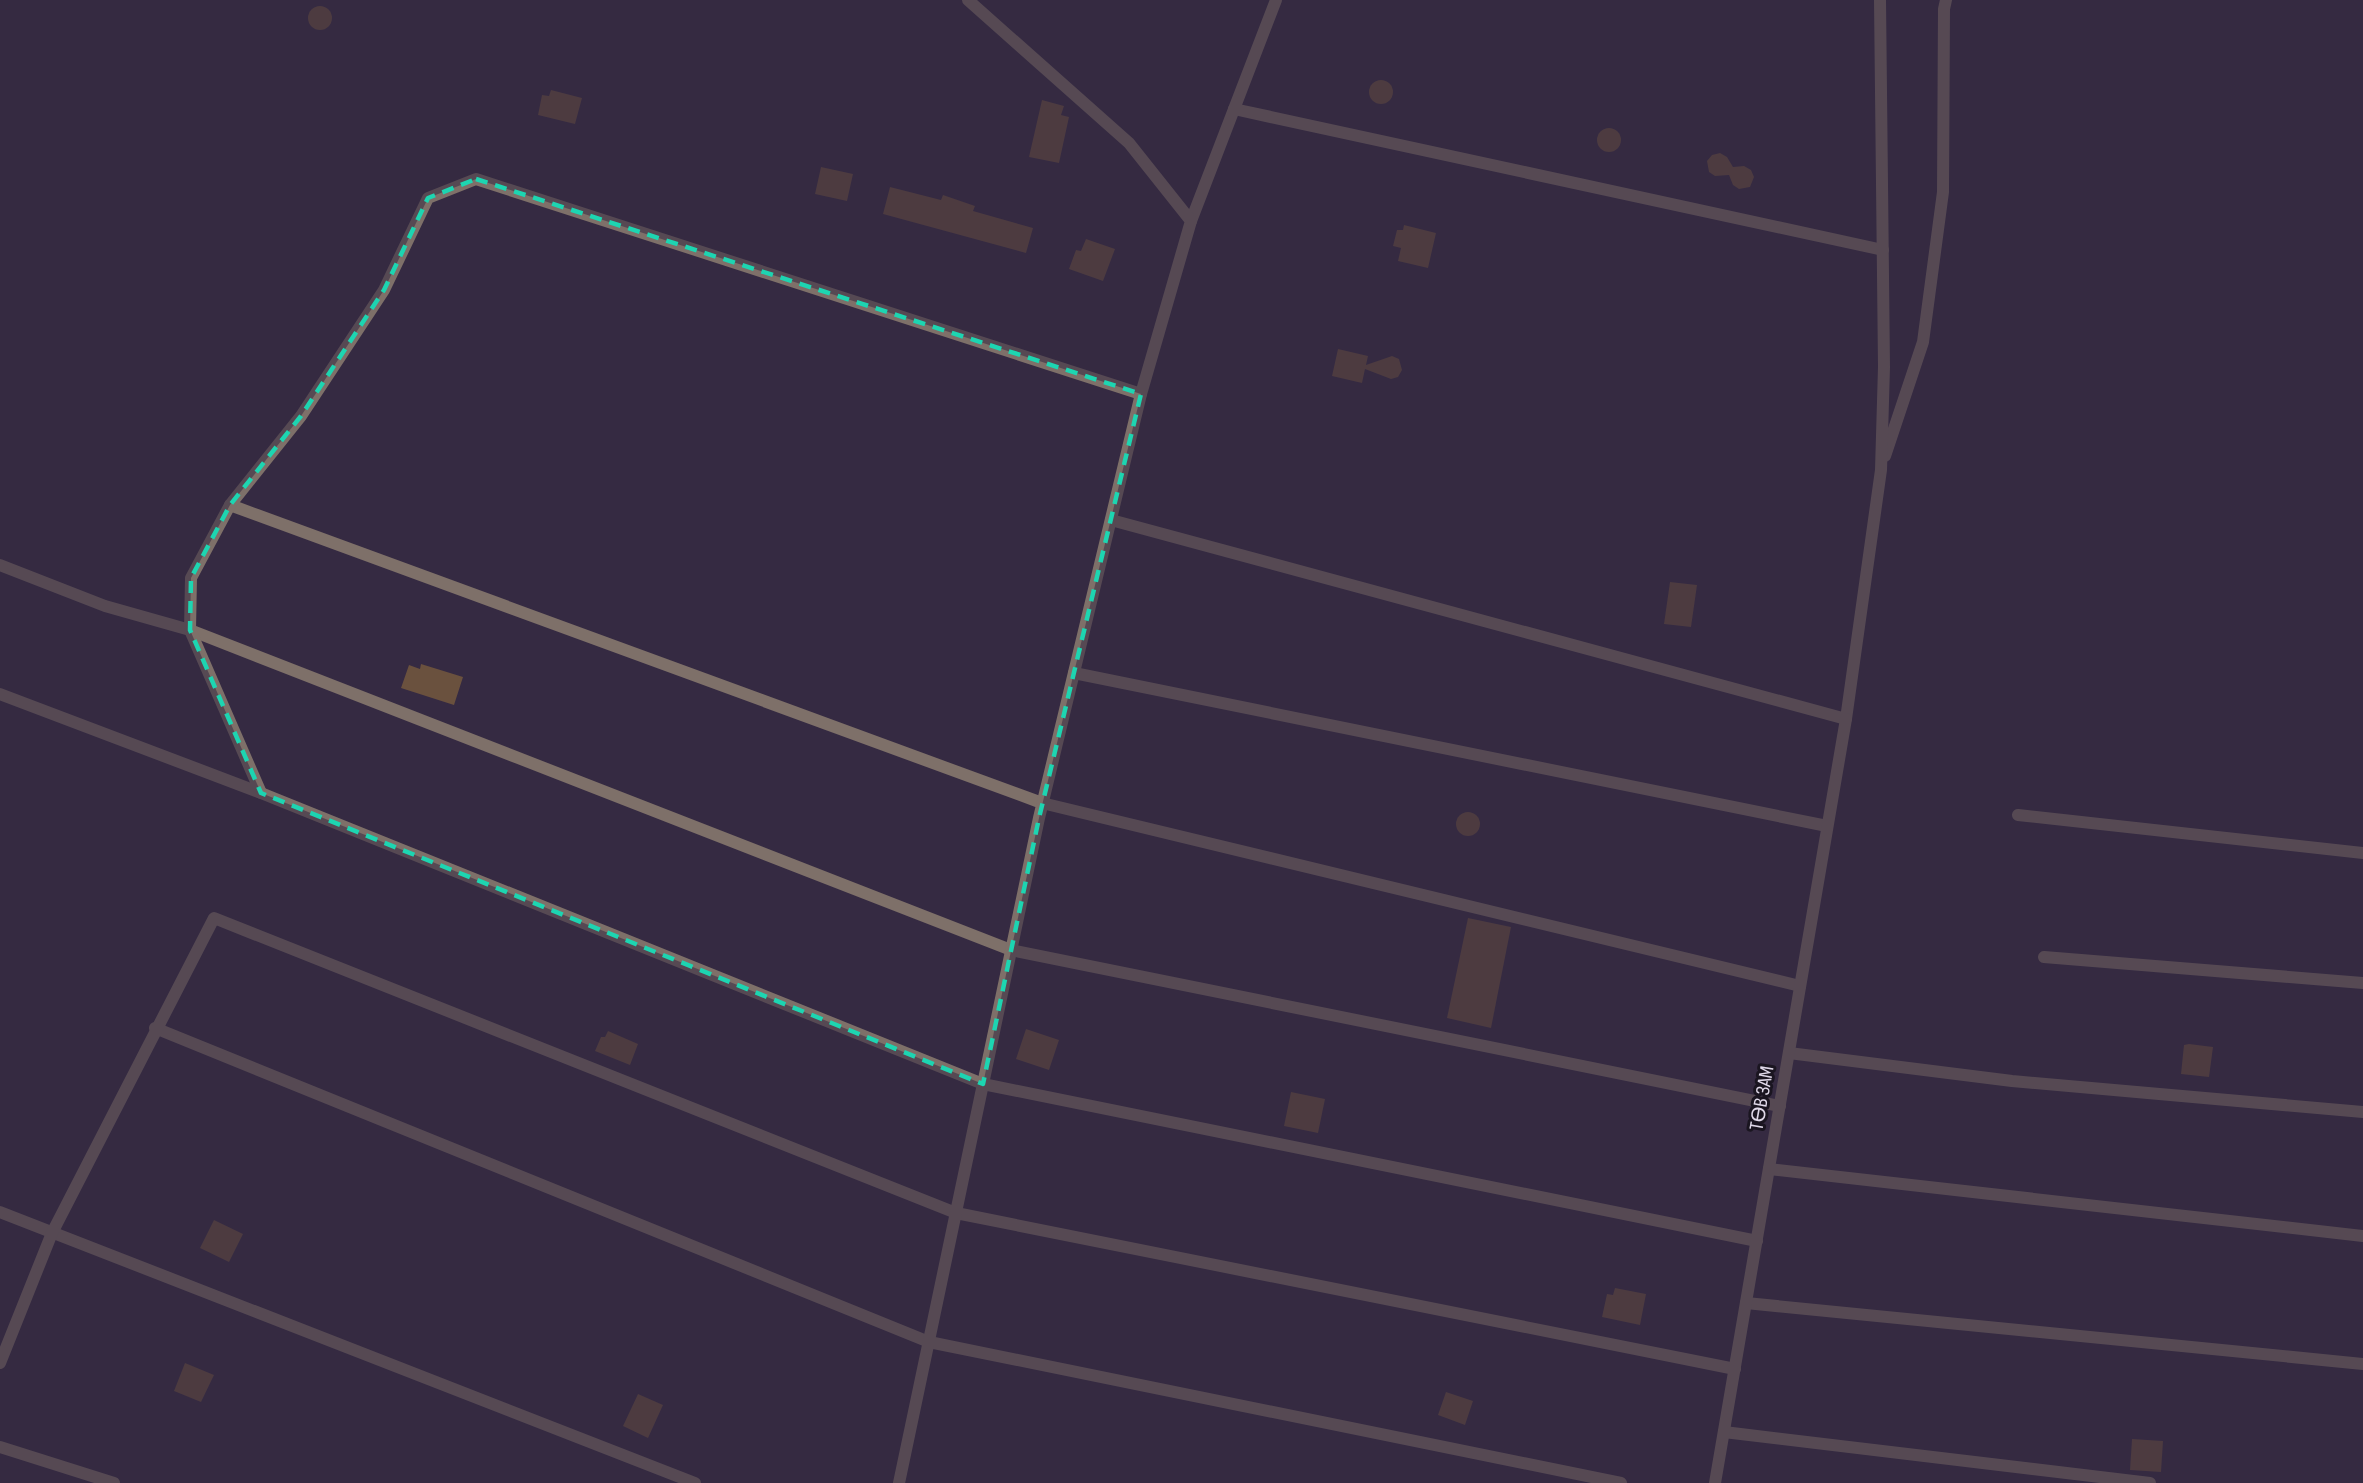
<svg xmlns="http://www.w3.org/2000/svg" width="2363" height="1483" font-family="'Sofia Sans Condensed',sans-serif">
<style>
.building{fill:#6a513e}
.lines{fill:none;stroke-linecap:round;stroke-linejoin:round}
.minor{stroke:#7e7069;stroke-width:12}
.tertiary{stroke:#7e7069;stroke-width:12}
.marked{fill:none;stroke:#1dd5b1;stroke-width:4.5;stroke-dasharray:12 8;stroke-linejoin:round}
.labels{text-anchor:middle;stroke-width:6;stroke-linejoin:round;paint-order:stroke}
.street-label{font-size:20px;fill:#e0d9e9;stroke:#1a1520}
</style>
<rect width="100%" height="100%" fill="#352a42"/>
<g class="building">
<circle cx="320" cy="18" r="12"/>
<circle cx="1381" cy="92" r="12"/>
<path d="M551,90l31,8 -7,26 -37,-9 4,-20 7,1z"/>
<path d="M1042,100l22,6 -3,9 8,2 -10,46 -30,-6z"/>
<circle cx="1609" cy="140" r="12"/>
<path d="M1720,153l7,4 6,10 11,-1 7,4 3,7 -4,10 -11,2 -6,-4 -4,-10 -14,1 -6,-4 -2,-11 5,-6z"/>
<path d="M821,167l32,7 -6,27 -32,-7z"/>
<path d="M890,187l51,13 2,-5 32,11 -2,5 60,17 -7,25 -143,-39z"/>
<path d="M1404,225l32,8 -8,35 -30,-7 3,-13 -8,-2 4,-16h6z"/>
<path d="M1086,239l29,10 -12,32 -34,-12 7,-19 5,1z"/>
<path d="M1338,349l30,7 -2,9 26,-9 7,3 3,11 -4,7 -7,2 -26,-10 -3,14 -30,-7z"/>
<path d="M1670,582l27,3 -6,42 -27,-3z"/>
<path d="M421,664l42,13 -9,28 -53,-17 8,-23 11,4z"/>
<circle cx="1468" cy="824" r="12"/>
<path d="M1468,918l43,9 -20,101 -44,-10z"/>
<path d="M1026,1029l33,11 -10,30 -33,-11z"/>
<path d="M608,1031l30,13 -8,21 -35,-14 6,-14h4z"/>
<path d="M2189,1044l24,3 -4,30 -28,-3 3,-29z"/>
<path d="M1291,1092l34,7 -7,34 -34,-7z"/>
<path d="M214,1220l29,14 -14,28 -29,-14z"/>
<path d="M1615,1288l31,6 -6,31 -38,-8 5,-23 6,1z"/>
<path d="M185,1363l29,12 -13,27 -27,-11z"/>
<path d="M1446,1392l27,9 -8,24 -27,-10z"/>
<path d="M638,1394l25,11 -15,33 -25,-12z"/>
<path d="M2132,1439l31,2 -2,31 -31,-2z"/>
</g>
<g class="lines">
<g class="minor">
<path d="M1234,109l649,141"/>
<path d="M1191,221l85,-221"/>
<path d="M1885,456l38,-114 20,-150 1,-183 2,-9"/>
<path d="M230,505l812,298 758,183"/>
<path d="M1111,520l735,199 35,-249 3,-103 -4,-367"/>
<path d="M0,565l105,41 85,24 821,320 769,156"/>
<path d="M1074,673l753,153"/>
<path d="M0,694l261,99 722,291 774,157"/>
<path d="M261,793l-71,-163 1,-52 39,-73 71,-89 83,-126 44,-92 48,-19 665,215"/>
<path d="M2018,815l345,38"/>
<path d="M2044,957l319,26"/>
<path d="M155,1028l774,314 692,141"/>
<path d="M1789,1053l223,28 351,31"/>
<path d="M1769,1169l594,67"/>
<path d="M0,1212l695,271"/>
<path d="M1746,1303l617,61"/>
<path d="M0,1363l52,-130 162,-315 742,295 779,156"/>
<path d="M1724,1432l426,51"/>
<path d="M0,1447l114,36"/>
<path d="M899,1483l140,-665 102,-424 50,-173 -62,-78 -161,-143"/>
</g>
<path class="tertiary" d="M1715,1483l131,-764"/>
</g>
<path d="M0 0H2363V1483H0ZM476,179l665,215 -102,424 -56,266 -722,-291 -71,-163 1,-52 39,-73 71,-89 83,-126 44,-92z" fill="#352a42" fill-opacity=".55" fill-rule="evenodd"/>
<path class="marked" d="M476,179l665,215 -102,424 -56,266 -722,-291 -71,-163 1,-52 39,-73 71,-89 83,-126 44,-92z"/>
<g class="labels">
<g class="street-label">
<text transform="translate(1761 1098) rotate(-80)" y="7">ТӨВ ЗАМ</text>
</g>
</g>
</svg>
